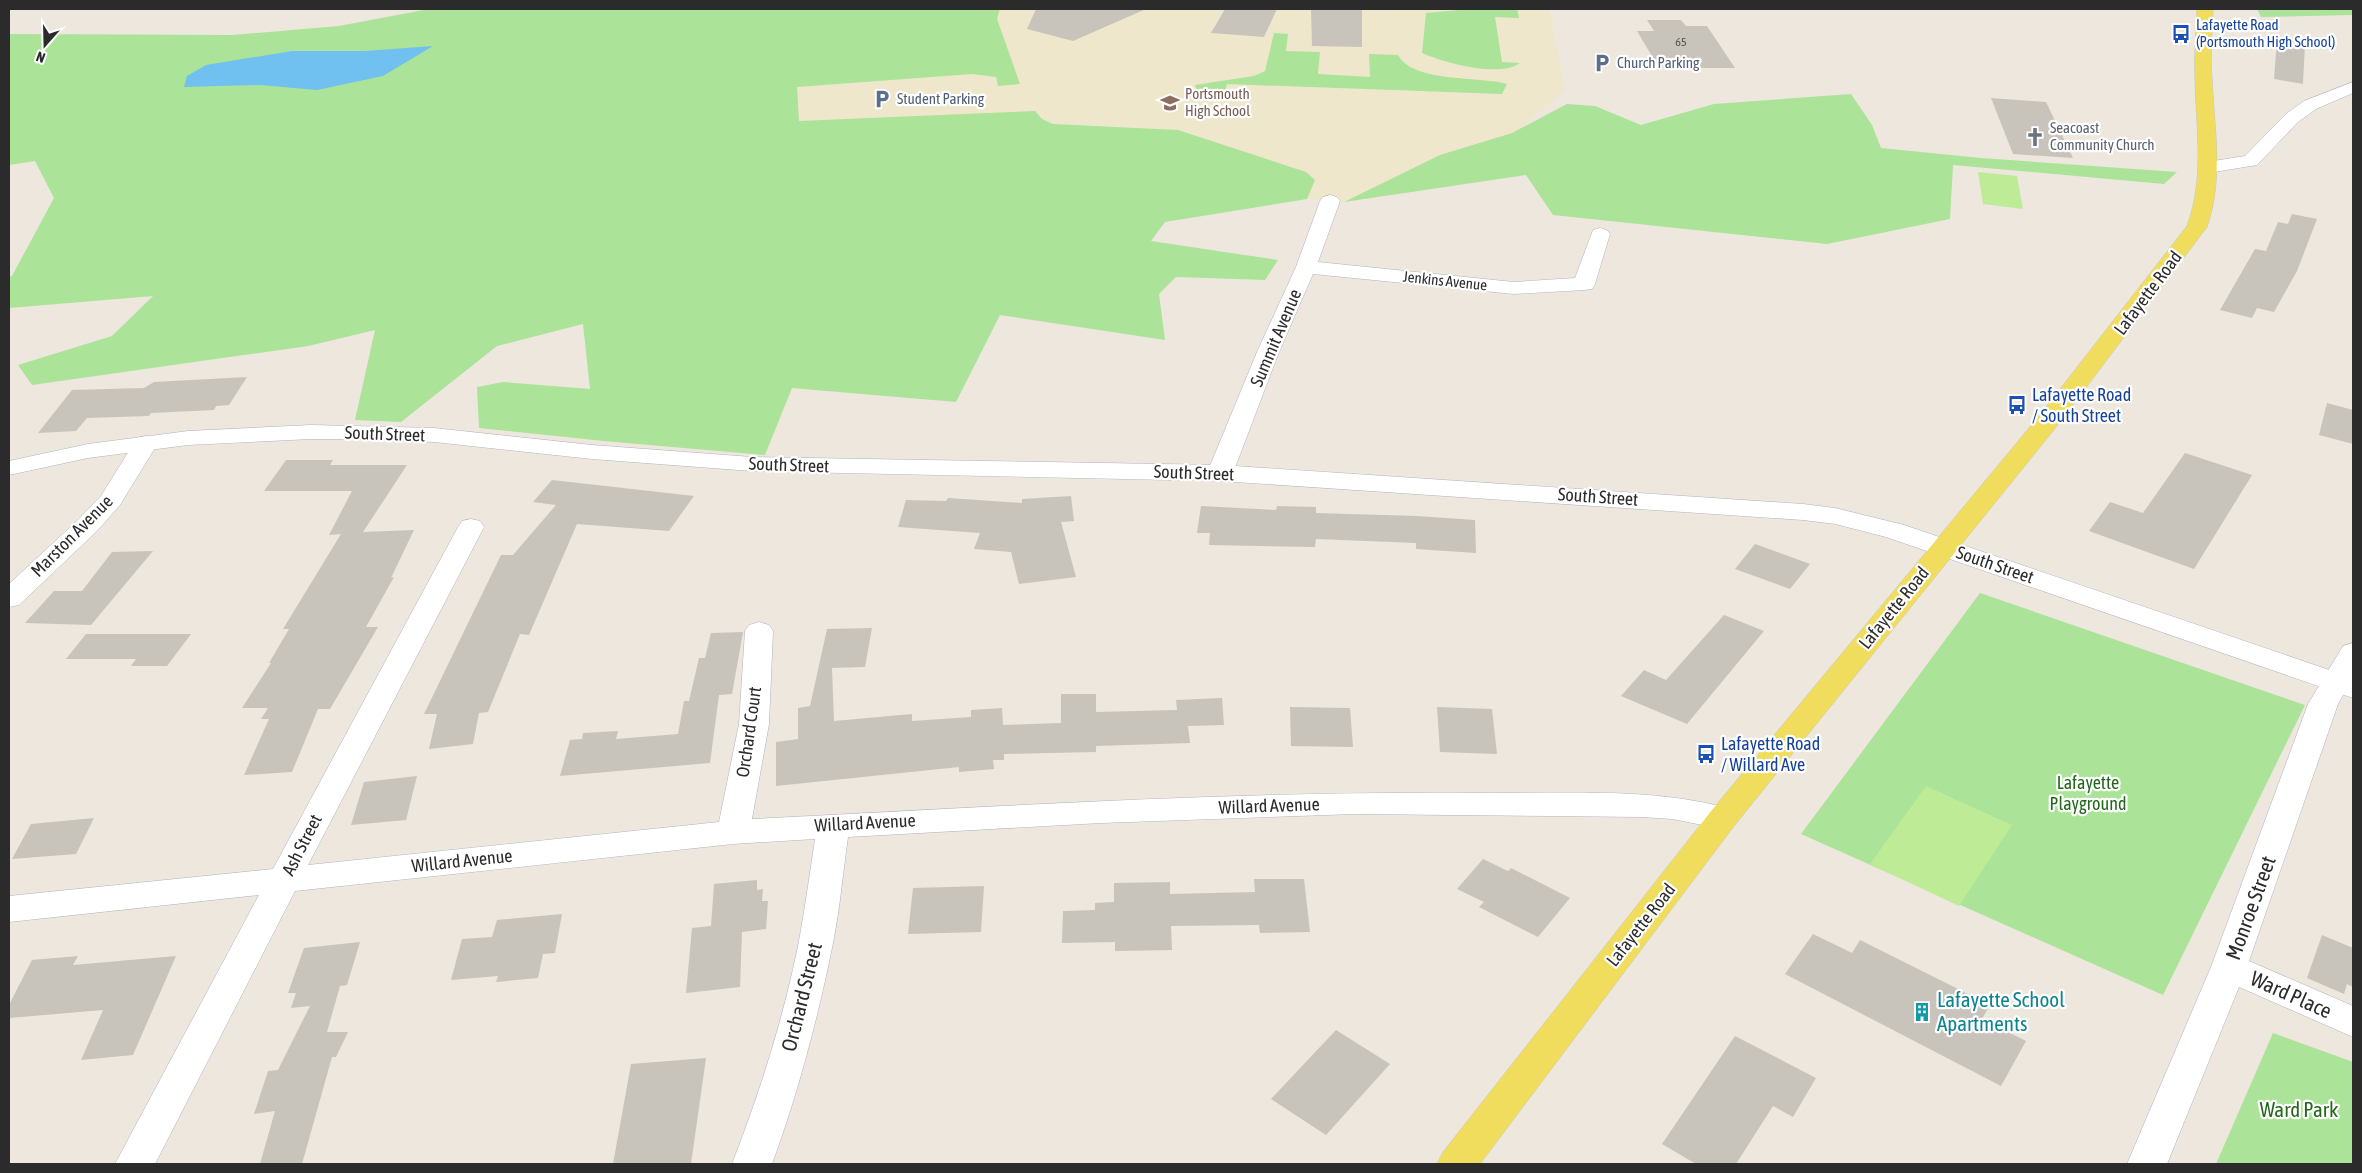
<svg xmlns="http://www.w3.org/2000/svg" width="2362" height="1173" font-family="'Asap Condensed',sans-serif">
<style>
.education{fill:#eee7cc}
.green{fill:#abe399}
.pitch{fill:#beeb95}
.water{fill:#70c1ef}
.building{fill:#c8c4bc}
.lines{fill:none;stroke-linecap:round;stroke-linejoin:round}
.street-casing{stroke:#b1b2be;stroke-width:1}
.secondary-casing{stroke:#b1b2be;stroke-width:1}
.primary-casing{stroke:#c8c8c8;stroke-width:1}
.street{fill:#fff;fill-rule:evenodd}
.secondary{fill:#fff;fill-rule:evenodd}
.primary{fill:#f1dd5d;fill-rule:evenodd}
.labels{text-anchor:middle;stroke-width:4.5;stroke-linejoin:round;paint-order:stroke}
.far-number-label{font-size:12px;fill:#52514f}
.far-transit-label{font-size:15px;fill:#164399;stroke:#fff;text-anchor:start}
.far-service-label{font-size:15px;fill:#4e5e75;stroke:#fff;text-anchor:start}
.far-education-label{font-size:15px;fill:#785e54;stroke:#fff;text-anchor:start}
.far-worship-label{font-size:15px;fill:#5b616d;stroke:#fff;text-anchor:start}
.far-street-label{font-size:15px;fill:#2b2b2b;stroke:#fff}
.street-label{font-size:18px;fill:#2b2b2b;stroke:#fff}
.transit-label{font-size:18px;fill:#164399;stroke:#fff;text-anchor:start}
.park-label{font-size:18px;fill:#23681a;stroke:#fff}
.near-street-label{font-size:21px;fill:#2b2b2b;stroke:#fff}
.near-culture-label{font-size:21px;fill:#0d838f;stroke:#fff;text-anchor:start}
.near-park-label{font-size:21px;fill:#23681a;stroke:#fff}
</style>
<rect width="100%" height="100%" fill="#ede7dd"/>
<path class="education" d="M995,9h554l16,81 -48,41 -77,24 -96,47 -52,-5 -501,-71 -1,-41 201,-66z"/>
<g class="green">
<path d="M429,9h571l-3,10 23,65 -22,2 -2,-9 -24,-3 -175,13 2,34 236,-10 7,8 11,5 125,6 128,42 9,8 -8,19 -142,23 -14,19 127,19 -13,20 -89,-3 -17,17 6,46 -165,-25 -44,87 -164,-14 -27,67 -161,-14 -125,-13 -2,-41 26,-5 87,7 -7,-65 -86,22 -96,76 -46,-2 20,-90 -67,16 -276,39 -14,-20 94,-29 41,-40 -144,12v-31l3,-1 42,-78 -19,-37 -26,4v-131l223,1 107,-9z"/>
<path d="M1471,9h46l2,9 -24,-1 7,45 18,1c-21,15 -75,0 -98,-10l4,-40z"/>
<path d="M2257,9h96v6l-92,2z"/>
<path d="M1274,33l14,1 -2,17 34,1 -2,22 52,3 -1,-23 29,1c15,28 82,21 109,29l-5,10 -275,-10 -3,10h-26l-3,-9 59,-9 11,-5z"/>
<path d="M1851,94l21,31 9,23 100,10 196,14 -13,12 -211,-19 -3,54 -123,25 -274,-29 -27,-40 -182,27 96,-47 72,-22 55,-29 28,2 46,19 73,-21z"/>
<path d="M1980,593l325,112 -142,290 -362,-161z"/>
<path d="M2273,1033l80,29v102h-137z"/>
</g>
<g class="pitch">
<path d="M1978,172l39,4 6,33 -40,-5z"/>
<path d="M1926,786l86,39 -53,81 -89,-42z"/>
</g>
<path class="water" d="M433,46l-50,30 -66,14 -57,-5 -76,2 3,-11 19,-11 86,-14h73z"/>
<g class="building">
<path d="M1036,9h110l-73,32 -46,-12z"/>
<path d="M1225,9h52l-13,28 -53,-4z"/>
<path d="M1311,9h51v38l-50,-1z"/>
<path d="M1647,20h34l5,6h21l28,42h-76l-22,-37h17z"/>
<path d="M2277,40l28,4 -2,40 -29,-5z"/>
<path d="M1991,98l55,4 27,56 -60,-4z"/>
<path d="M2292,214l25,5 -20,52 -23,41 -17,-4 -5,10 -32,-8 35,-61 11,2 12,-29 10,2z"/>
<path d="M247,377l-18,28 -13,1 -2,4 -63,3 -2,3 -62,2 -11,13 -38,2 34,-43 72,-2 10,-6z"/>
<path d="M2327,403l26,7v34l-34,-9z"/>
<path d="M2185,453l67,22 -58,94 -105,-38 21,-29 33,11z"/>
<path d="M286,460h47l-3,5h77l-44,67 51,-2 -23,48 3,-1 -28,50h12l-48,82h-12l-26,63 -48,3 25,-56h-8l7,-11h-26l29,-45h-2l20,-34h-6l58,-95 -12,1 23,-44h-88z"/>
<path d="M552,480l142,16 -25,35 -92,-7 -48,111 -9,-1 -32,78 -9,1 -6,31 -44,5 8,-35h-13l77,-159h12l43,-50 -23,-3z"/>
<path d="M1071,496l3,25 -13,1 15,55 -57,7 -8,-32 -37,-3 6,-16 -82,-6 8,-27 40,1 2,-3 74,5v-4z"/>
<path d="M1201,506l75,4 1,-4 39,1v6l101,3 58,4 1,33 -60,-4v-6l-100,-4 -1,8 -106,-2 1,-12h-13z"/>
<path d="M1755,544l55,20 -20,25 -55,-20z"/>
<path d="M153,551l-62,74 -66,-2 29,-32h28l30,-39z"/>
<path d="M1724,615l40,16 -77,93 -66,-28 23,-26 22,10z"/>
<path d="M872,628l-7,39 -33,1 2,53 78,-7v7l59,-4v-7l31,-2 1,17 58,-2v-29h35v18l81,-2 -1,-10 46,-2 2,27 -36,1 2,17 -94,3v6l-92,2v6h-11l1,9 -35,3v-5l-183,19v-44l22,-3v-31l12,-2 17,-77z"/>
<path d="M743,632l-11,62 -13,1 -9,68 -150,13 10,-36 12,-1 1,-6 35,-2 -2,8 62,-5 6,-33h5l10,-43h6l6,-25z"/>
<path d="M86,634h105l-24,32h-36l5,-7h-70z"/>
<path d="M1290,707l60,1 3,39 -62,-1z"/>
<path d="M1437,707l55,2 5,45 -57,-2z"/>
<path d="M417,776l-11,44 -55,5 13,-43z"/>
<path d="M94,818l-18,36 -64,5 19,-35z"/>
<path d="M1483,859l25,12 3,-3 59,30 -32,39 -59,-30 5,-5 -27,-13z"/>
<path d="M1254,879h50l6,53 -50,1 -1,-8 -88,1 1,24 -57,1v-9l-53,1 1,-32 32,-1v-7l19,-1v-19l56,-1v12l85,-2z"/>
<path d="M757,880v10l6,-1 -1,12h6l-2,28 -24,3 -2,55 -54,6 6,-65 19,-2 3,-42z"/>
<path d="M984,886l-3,46 -73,2 5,-46z"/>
<path d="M562,914l-7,39 -12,1 -5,24 -42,4 2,-6 -47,4 11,-41 30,-2 5,-17z"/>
<path d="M1813,934l39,19 8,-13 130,65 -8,14 44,22 -25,45 -216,-112z"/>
<path d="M2322,935l31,13v39l-6,-3 -3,10 -37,-16z"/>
<path d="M360,942l-13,43 -7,1 -13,46h21l-12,25h-4l-30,107h-42l15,-53 -21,3 14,-43 10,-1 32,-64 -19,2 5,-15h-8l16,-45z"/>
<path d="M78,956l-5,9 103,-9 -43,99 -52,5 22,-50 -94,8v-13l23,-45z"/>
<path d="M1336,1030l54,34 -64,71 -55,-36z"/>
<path d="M1735,1036l81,42 -23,39 -20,-11 -37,58h-40l-34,-20z"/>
<path d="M706,1058l-15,106h-78l18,-100z"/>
</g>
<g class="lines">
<g class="street-casing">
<g id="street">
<path d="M1330,195l7,2 3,4 -22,61 196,20 61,-4 18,-48 7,-2 7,2 3,4 -15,50 -3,5 -8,1 -70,4 -201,-20 -34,78 -46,121 -4,5 -9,3 -9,-3 -4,-5 50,-121 39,-85 24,-66 3,-4z"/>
<path d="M146,436l9,2 3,5 -38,62 -23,26 -78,74 -10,2v-23l70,-65 22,-23 36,-58z"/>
<path d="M471,519l9,2 4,6 -176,338 411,-43 20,-98 6,-93 4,-6 10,-3 10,3 4,6 -4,93 -17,95c239,-12 481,-28 721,-26 85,1 180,-7 261,17l5,8 -5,8 -11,3 -51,-10 -30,-2 -288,-3 -253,9 -253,14c-5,35 -8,71 -15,106 -15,75 -35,150 -61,221h-40c28,-72 52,-147 67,-223 6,-34 11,-68 16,-102l-82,5 -438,47 -140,273h-40l144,-269 -250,27v-26l264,-27 185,-342 4,-6z"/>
<path d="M2353,643v34l-15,27 -89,257 104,45v31l-114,-50 -72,177h-40l84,-197 97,-263 35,-58z"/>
</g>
</g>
<g class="secondary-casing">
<g id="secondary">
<path d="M2353,82v11l-37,16 -18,13 -41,43 -49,8 -7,-2 -2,-4 2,-4 44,-7 41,-42 18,-13z"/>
<path d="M311,425l123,3 158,17 160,12 468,8 583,39 32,4 69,17 449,153v20l-467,-161 -51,-13 -32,-4 -583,-39 -468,-10 -160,-12 -158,-17 -60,-3h-63l-123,6 -100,13 -79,17v-14l79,-17 100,-13z"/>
</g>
</g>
<g class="primary-casing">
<path id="primary" d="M2197,9h16c-1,23 -3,46 -1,69 2,51 12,99 -5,149l-150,199 -323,400 -254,338h-43l6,-12 269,-342 327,-394 148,-190c18,-49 9,-97 8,-148 -1,-23 1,-46 2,-69z"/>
</g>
<use href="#street" class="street"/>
<use href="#secondary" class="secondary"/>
<use href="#primary" class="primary"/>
</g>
<defs>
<g id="bus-bare" transform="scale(1.5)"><path d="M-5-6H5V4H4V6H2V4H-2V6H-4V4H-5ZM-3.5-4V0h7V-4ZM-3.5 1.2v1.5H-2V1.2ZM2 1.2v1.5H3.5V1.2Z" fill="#1a4fb4" stroke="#fff" stroke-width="2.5" paint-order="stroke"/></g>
<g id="parking-bare" transform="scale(1.5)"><path d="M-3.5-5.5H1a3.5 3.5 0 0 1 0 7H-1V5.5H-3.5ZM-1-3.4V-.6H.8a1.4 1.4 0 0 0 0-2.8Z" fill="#5c6f8a" stroke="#fff" stroke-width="2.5" paint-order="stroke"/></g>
<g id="school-bare" transform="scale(1.5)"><path d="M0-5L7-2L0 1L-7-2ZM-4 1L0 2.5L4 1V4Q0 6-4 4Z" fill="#8d6e63" stroke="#fff" stroke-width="2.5" paint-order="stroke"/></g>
<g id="church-bare" transform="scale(1.5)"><path d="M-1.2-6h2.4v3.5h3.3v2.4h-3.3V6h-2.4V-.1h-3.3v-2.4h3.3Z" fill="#6b7280" stroke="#fff" stroke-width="2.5" paint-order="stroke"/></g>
<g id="building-bare" transform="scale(1.5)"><path d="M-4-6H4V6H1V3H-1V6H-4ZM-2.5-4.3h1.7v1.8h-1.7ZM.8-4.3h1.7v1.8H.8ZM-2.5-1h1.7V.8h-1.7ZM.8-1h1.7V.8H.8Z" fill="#0f9aa8" stroke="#fff" stroke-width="2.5" paint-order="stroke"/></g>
</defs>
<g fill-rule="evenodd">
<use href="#bus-bare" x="2181" y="34"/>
<use href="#parking-bare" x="1602" y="63"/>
<use href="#parking-bare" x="882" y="99"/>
<use href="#school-bare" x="1170" y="103"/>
<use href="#church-bare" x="2035" y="137"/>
<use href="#bus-bare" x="2017" y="405"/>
<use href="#bus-bare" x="1706" y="754"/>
<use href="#building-bare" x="1922" y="1012"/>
</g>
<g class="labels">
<g class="far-number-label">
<text x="1681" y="46">65</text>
</g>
<g class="far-transit-label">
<text x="2196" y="30">Lafayette Road<tspan x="2196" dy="17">(Portsmouth High School)</tspan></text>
</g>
<g class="far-service-label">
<text x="1617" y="68">Church Parking</text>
<text x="897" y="104">Student Parking</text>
</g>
<g class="far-education-label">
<text x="1185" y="99">Portsmouth<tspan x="1185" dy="17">High School</tspan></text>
</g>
<g class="far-worship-label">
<text x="2050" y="133">Seacoast<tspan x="2050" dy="17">Community Church</tspan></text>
</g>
<g class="far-street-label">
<text transform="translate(1445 281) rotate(6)" y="5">Jenkins Avenue</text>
</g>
<g class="street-label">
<text transform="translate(2148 293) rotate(-53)" y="6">Lafayette Road</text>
<text transform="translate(1276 338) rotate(-67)" y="6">Summit Avenue</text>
<text transform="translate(385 434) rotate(2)" y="6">South Street</text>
<text transform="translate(789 465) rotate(2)" y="6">South Street</text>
<text transform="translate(1194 473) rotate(2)" y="6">South Street</text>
<text transform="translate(1598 497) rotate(4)" y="6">South Street</text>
<text transform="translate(72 536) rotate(-45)" y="6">Marston Avenue</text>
<text transform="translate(1995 565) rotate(19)" y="6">South Street</text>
<text transform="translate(1894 608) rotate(-51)" y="6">Lafayette Road</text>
<text transform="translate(749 732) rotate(-82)" y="6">Orchard Court</text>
<text transform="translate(1269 806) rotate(-2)" y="6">Willard Avenue</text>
<text transform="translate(865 823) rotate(-3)" y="6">Willard Avenue</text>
<text transform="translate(302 845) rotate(-63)" y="6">Ash Street</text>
<text transform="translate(462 861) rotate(-6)" y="6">Willard Avenue</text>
<text transform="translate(1641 925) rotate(-52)" y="6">Lafayette Road</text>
</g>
<g class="transit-label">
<text x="2032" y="401">Lafayette Road<tspan x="2032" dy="21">/ South Street</tspan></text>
<text x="1721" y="750">Lafayette Road<tspan x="1721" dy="21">/ Willard Ave</tspan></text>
</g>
<g class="park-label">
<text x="2088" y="789">Lafayette<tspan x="2088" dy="21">Playground</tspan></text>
</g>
<g class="near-street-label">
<text transform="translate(2251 908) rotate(-70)" y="7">Monroe Street</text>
<text transform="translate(2291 995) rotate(24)" y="7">Ward Place</text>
<text transform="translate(802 997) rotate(-76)" y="7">Orchard Street</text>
</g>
<g class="near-culture-label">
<text x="1937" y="1007">Lafayette School<tspan x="1937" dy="24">Apartments</tspan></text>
</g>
<g class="near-park-label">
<text x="2299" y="1117">Ward Park</text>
</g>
</g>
<rect width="2362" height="1173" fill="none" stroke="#2b2b2b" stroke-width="20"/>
<g transform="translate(45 45) rotate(200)" stroke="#ffffff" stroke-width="4" paint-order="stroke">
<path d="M0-4L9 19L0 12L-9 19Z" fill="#2b2b2b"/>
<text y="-8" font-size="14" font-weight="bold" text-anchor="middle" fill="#2b2b2b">N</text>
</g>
</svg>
